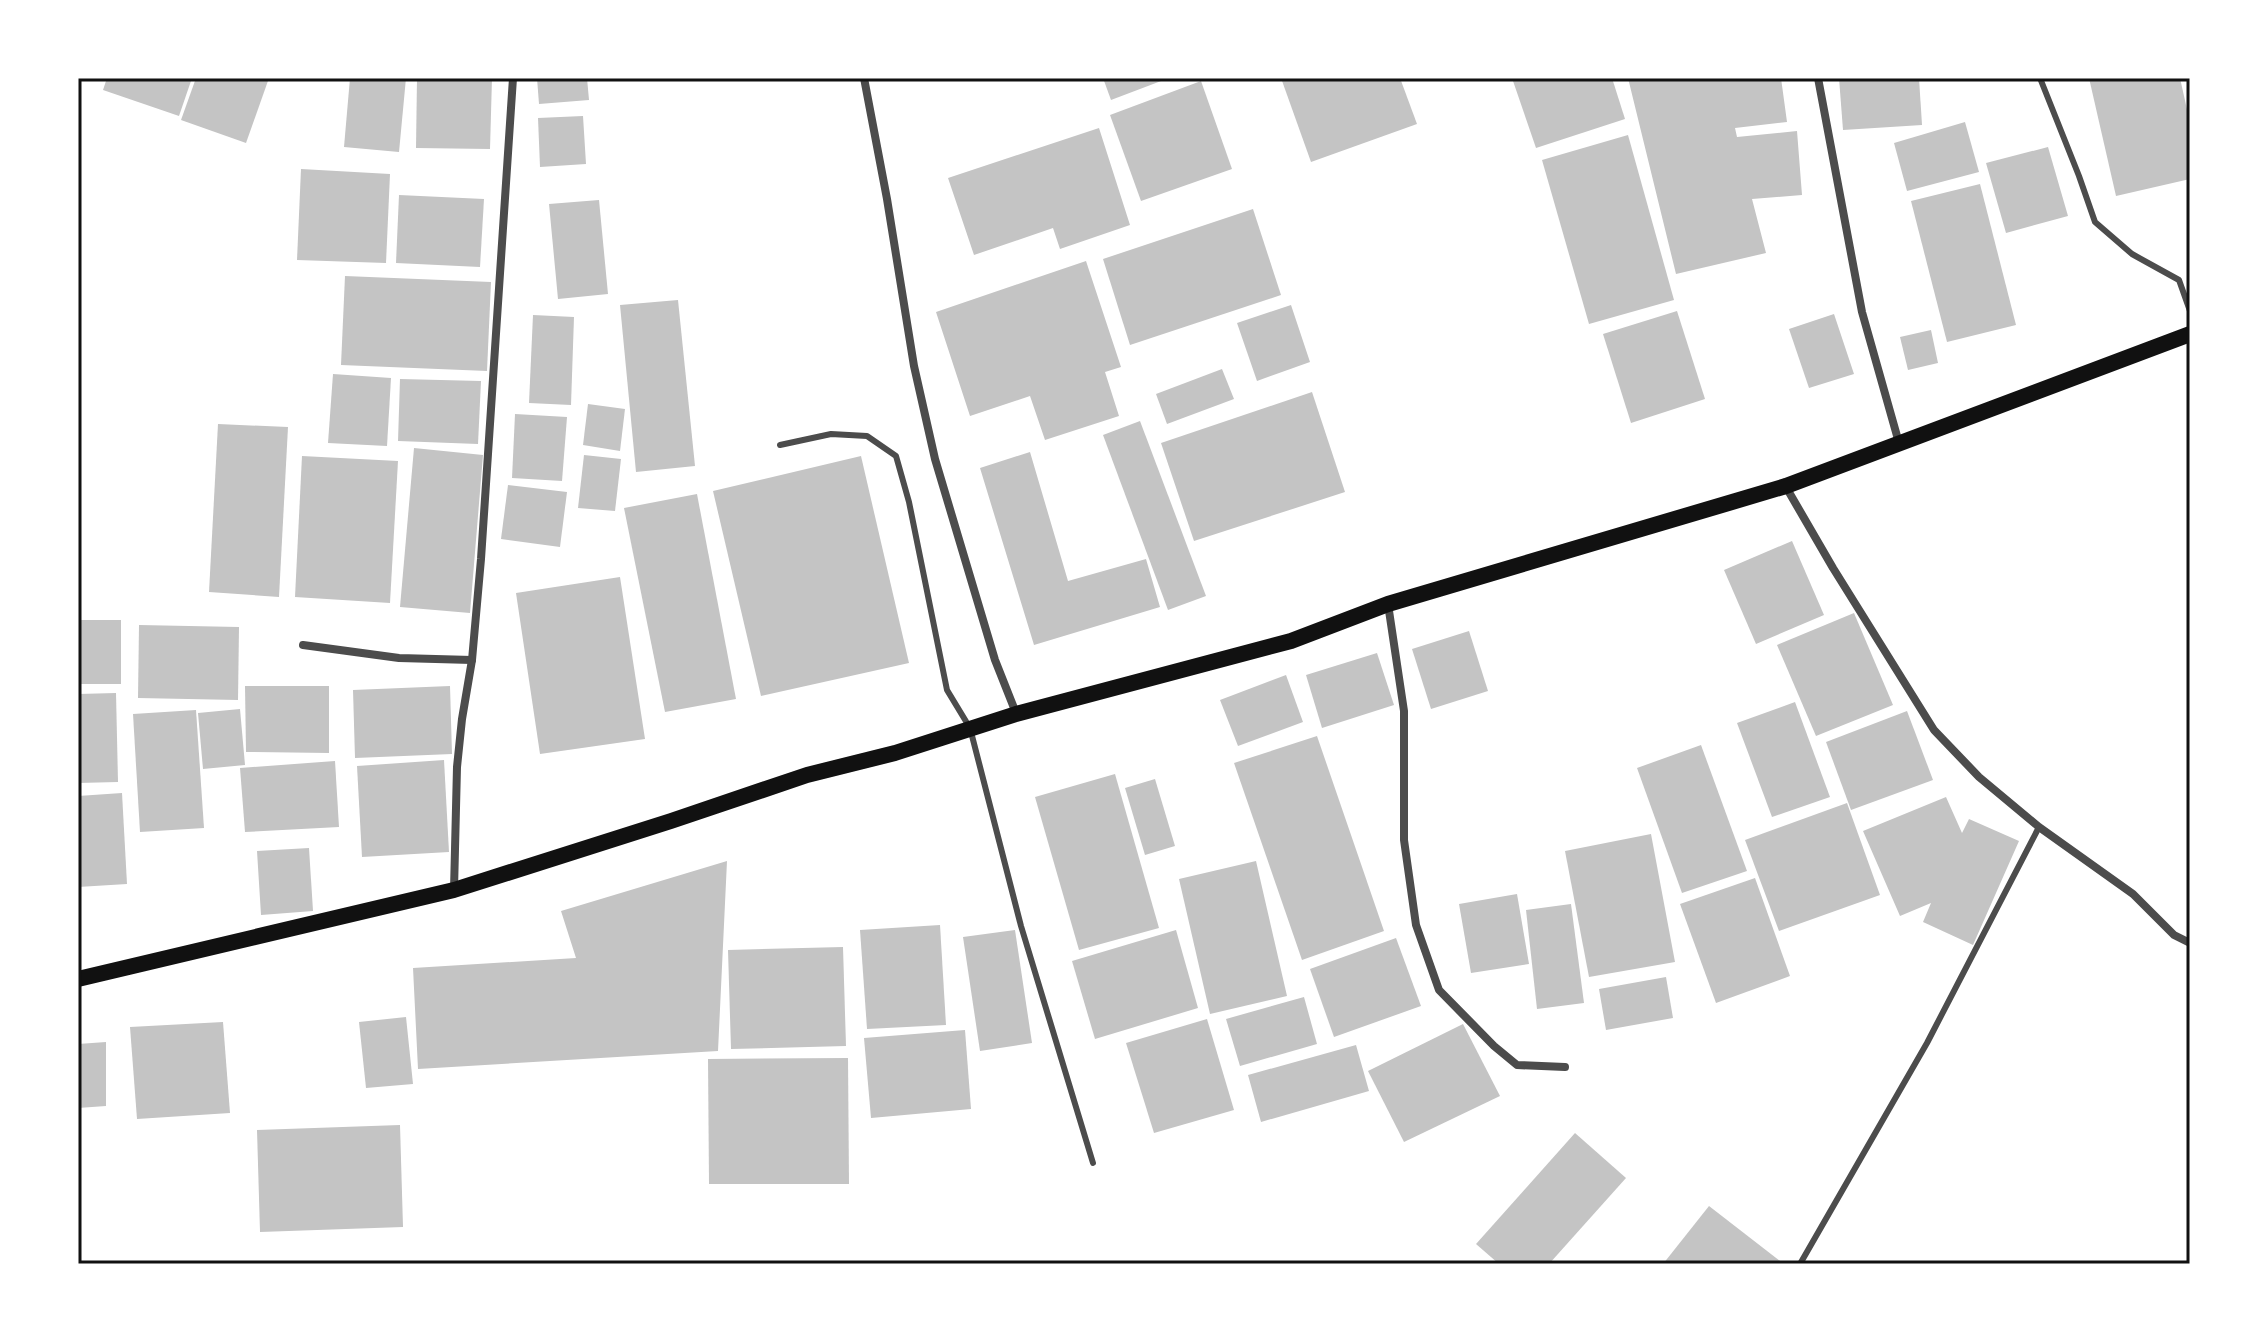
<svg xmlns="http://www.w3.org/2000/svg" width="2268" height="1342" font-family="Overpass,sans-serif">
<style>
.building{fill:#c4c4c4}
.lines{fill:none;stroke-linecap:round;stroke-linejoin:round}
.service{stroke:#4c4c4c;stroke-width:6}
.minor{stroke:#4c4c4c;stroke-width:8}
.secondary{stroke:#111;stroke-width:16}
.neatline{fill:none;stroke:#111;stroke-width:3}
</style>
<rect width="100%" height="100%" fill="#fff"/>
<g class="building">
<path d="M107,78h85l-13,38 -76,-26z"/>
<path d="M196,78h73l-23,65 -65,-23z"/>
<path d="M350,78h56l-7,74 -55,-5z"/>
<path d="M417,78h75l-2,71 -74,-1z"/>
<path d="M537,78h50l2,22 -50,4z"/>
<path d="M1103,78h66l-58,22z"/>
<path d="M1281,78h119l17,46 -106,38z"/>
<path d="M1512,78h100l13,41 -89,29z"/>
<path d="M1628,78h153l6,44 -52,6 2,9 60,-6 5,64 -50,4 14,54 -90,21z"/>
<path d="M1839,78h80l3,47 -79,5z"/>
<path d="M2089,78h91l10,45v56l-74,17z"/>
<path d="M1201,81l31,88 -91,32 -31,-86z"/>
<path d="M583,116l3,48 -46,3 -2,-49z"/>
<path d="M1965,122l14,50 -72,19 -13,-48z"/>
<path d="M1099,128l31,97 -70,24 -7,-21 -79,27 -26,-77z"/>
<path d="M1628,135l46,165 -85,24 -47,-164z"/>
<path d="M2048,147l20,69 -62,17 -20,-70z"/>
<path d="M301,169l89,5 -4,89 -89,-3z"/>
<path d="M1980,184l36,141 -69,17 -36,-141z"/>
<path d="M399,195l85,4 -4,68 -84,-4z"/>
<path d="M599,200l9,94 -50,5 -9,-95z"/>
<path d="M1253,209l28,86 -151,50 -27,-86z"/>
<path d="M1086,261l35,106 -16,5 14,44 -74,24 -15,-44 -60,20 -34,-104z"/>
<path d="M345,276l146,6 -4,89 -146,-6z"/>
<path d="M678,300l17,166 -59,6 -16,-167z"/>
<path d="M1291,305l19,57 -53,19 -20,-58z"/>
<path d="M1677,311l28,88 -74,24 -28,-89z"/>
<path d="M1834,314l20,60 -45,14 -20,-59z"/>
<path d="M533,315l41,2 -3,88 -42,-2z"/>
<path d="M1931,330l7,33 -30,7 -8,-33z"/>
<path d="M1222,369l12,30 -67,25 -11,-30z"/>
<path d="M333,374l58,4 -4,68 -59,-3z"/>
<path d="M400,379l81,2 -3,63 -80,-3z"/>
<path d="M1312,392l33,100 -151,49 -33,-98z"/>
<path d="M588,404l37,5 -5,42 -37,-6z"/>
<path d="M515,414l52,3 -5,64 -50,-3z"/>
<path d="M1140,421l66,175 -38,14 -65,-175z"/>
<path d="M218,424l70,3 -9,170 -70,-5z"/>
<path d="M414,448l69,7 -13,158 -70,-6z"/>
<path d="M1030,452l38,129 78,-22 14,48 -126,38 -54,-177z"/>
<path d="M584,455l37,4 -6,52 -37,-3z"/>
<path d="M302,456l96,5 -8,142 -95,-6z"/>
<path d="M861,456l48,207 -148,33 -48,-205z"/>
<path d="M508,485l59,7 -7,55 -59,-8z"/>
<path d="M697,494l39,205 -71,13 -41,-204z"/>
<path d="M1792,541l32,74 -68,29 -32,-74z"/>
<path d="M620,577l25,162 -105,15 -24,-161z"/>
<path d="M1854,613l39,92 -77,31 -39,-91z"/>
<rect x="78" y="620" width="43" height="64"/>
<path d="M139,625l100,2 -1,73 -100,-2z"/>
<path d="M1469,631l19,60 -57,18 -19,-60z"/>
<path d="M1377,653l17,52 -72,23 -16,-53z"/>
<path d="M1286,675l17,47 -65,24 -18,-46z"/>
<path d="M245,686h84v67l-83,-1z"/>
<path d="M450,686l2,68 -97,4 -2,-68z"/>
<path d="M116,693l2,89 -40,1v-89z"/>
<path d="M1795,702l35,95 -58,20 -35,-94z"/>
<path d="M240,709l5,56 -42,4 -5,-56z"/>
<path d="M196,710l8,118 -64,4 -7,-118z"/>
<path d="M1907,711l26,69 -82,30 -25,-68z"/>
<path d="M1317,736l67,195 -82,29 -68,-197z"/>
<path d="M1701,745l46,126 -65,22 -45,-125z"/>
<path d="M444,760l5,92 -87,5 -5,-91z"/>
<path d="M335,761l4,66 -94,5 -5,-64z"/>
<path d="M1115,774l44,154 -80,22 -44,-153z"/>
<path d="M1155,779l20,67 -30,9 -20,-67z"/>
<path d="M122,793l5,91 -49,3v-91z"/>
<path d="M1946,797l16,36 7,-14 50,22 -46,104 -50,-23 8,-19 -31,13 -37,-85z"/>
<path d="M1847,803l33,92 -101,36 -34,-91z"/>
<path d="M1651,834l24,128 -86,15 -24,-126z"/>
<path d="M309,848l4,63 -52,4 -4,-64z"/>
<path d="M727,861l-9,190 -300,18 -5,-101 163,-10 -15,-47z"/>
<path d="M1256,861l31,135 -77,18 -31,-135z"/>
<path d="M1755,878l35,98 -74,27 -36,-99z"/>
<path d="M1517,894l12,70 -58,9 -12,-69z"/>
<path d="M1571,904l13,99 -47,6 -11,-99z"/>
<path d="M940,925l6,100 -79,4 -7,-99z"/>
<path d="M1015,930l17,113 -52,8 -17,-114z"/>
<path d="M1176,930l22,78 -103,31 -23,-78z"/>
<path d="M1396,938l25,68 -87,31 -24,-68z"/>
<path d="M843,947l3,99 -115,3 -3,-99z"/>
<path d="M1666,977l7,41 -67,12 -7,-41z"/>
<path d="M1304,997l13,47 -77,22 -14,-47z"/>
<path d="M406,1017l7,67 -47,4 -7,-66z"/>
<path d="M1207,1019l27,91 -80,23 -28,-90z"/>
<path d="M223,1022l7,91 -93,6 -7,-92z"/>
<path d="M1463,1024l37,72 -96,46 -36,-71z"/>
<path d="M965,1030l6,79 -100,9 -7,-80z"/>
<path d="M106,1042v64l-28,2v-64z"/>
<path d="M1356,1045l13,46 -108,31 -13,-47z"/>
<path d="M848,1058l1,126h-140l-1,-125z"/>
<path d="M400,1125l3,102 -143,5 -3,-102z"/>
<path d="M1575,1133l51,45 -77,86h-50l-23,-20z"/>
<path d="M1709,1206l75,58h-121z"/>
</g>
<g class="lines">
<g class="service">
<path d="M2040,78l39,98 16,46 37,32 47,26 11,31"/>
<path d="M780,445l51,-11 36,2 29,20 13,46 38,188 23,38 51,198 72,237"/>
<path d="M1800,1264l127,-221 112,-216"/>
</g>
<g class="minor">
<path d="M864,78l23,121 27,167 21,93 60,201 21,53"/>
<path d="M1818,78l44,234 37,131"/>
<path d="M1786,487l47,81 101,162 45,47 60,50 94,67 41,41 16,8"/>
<path d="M1388,604l16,107v129l12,85 23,65 55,56 23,19 48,2"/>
<path d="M303,645l96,13 73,2"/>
<path d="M454,890l3,-123 5,-48 10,-59 9,-101 32,-481"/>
</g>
<path class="secondary" d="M78,979l376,-89 217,-69 136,-46 88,-22 121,-39 275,-73 97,-37 398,-118 404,-152"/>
</g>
<rect width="2268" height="1342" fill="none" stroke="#ffffff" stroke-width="160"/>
<rect x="80" y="80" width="2108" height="1182" class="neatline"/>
</svg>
